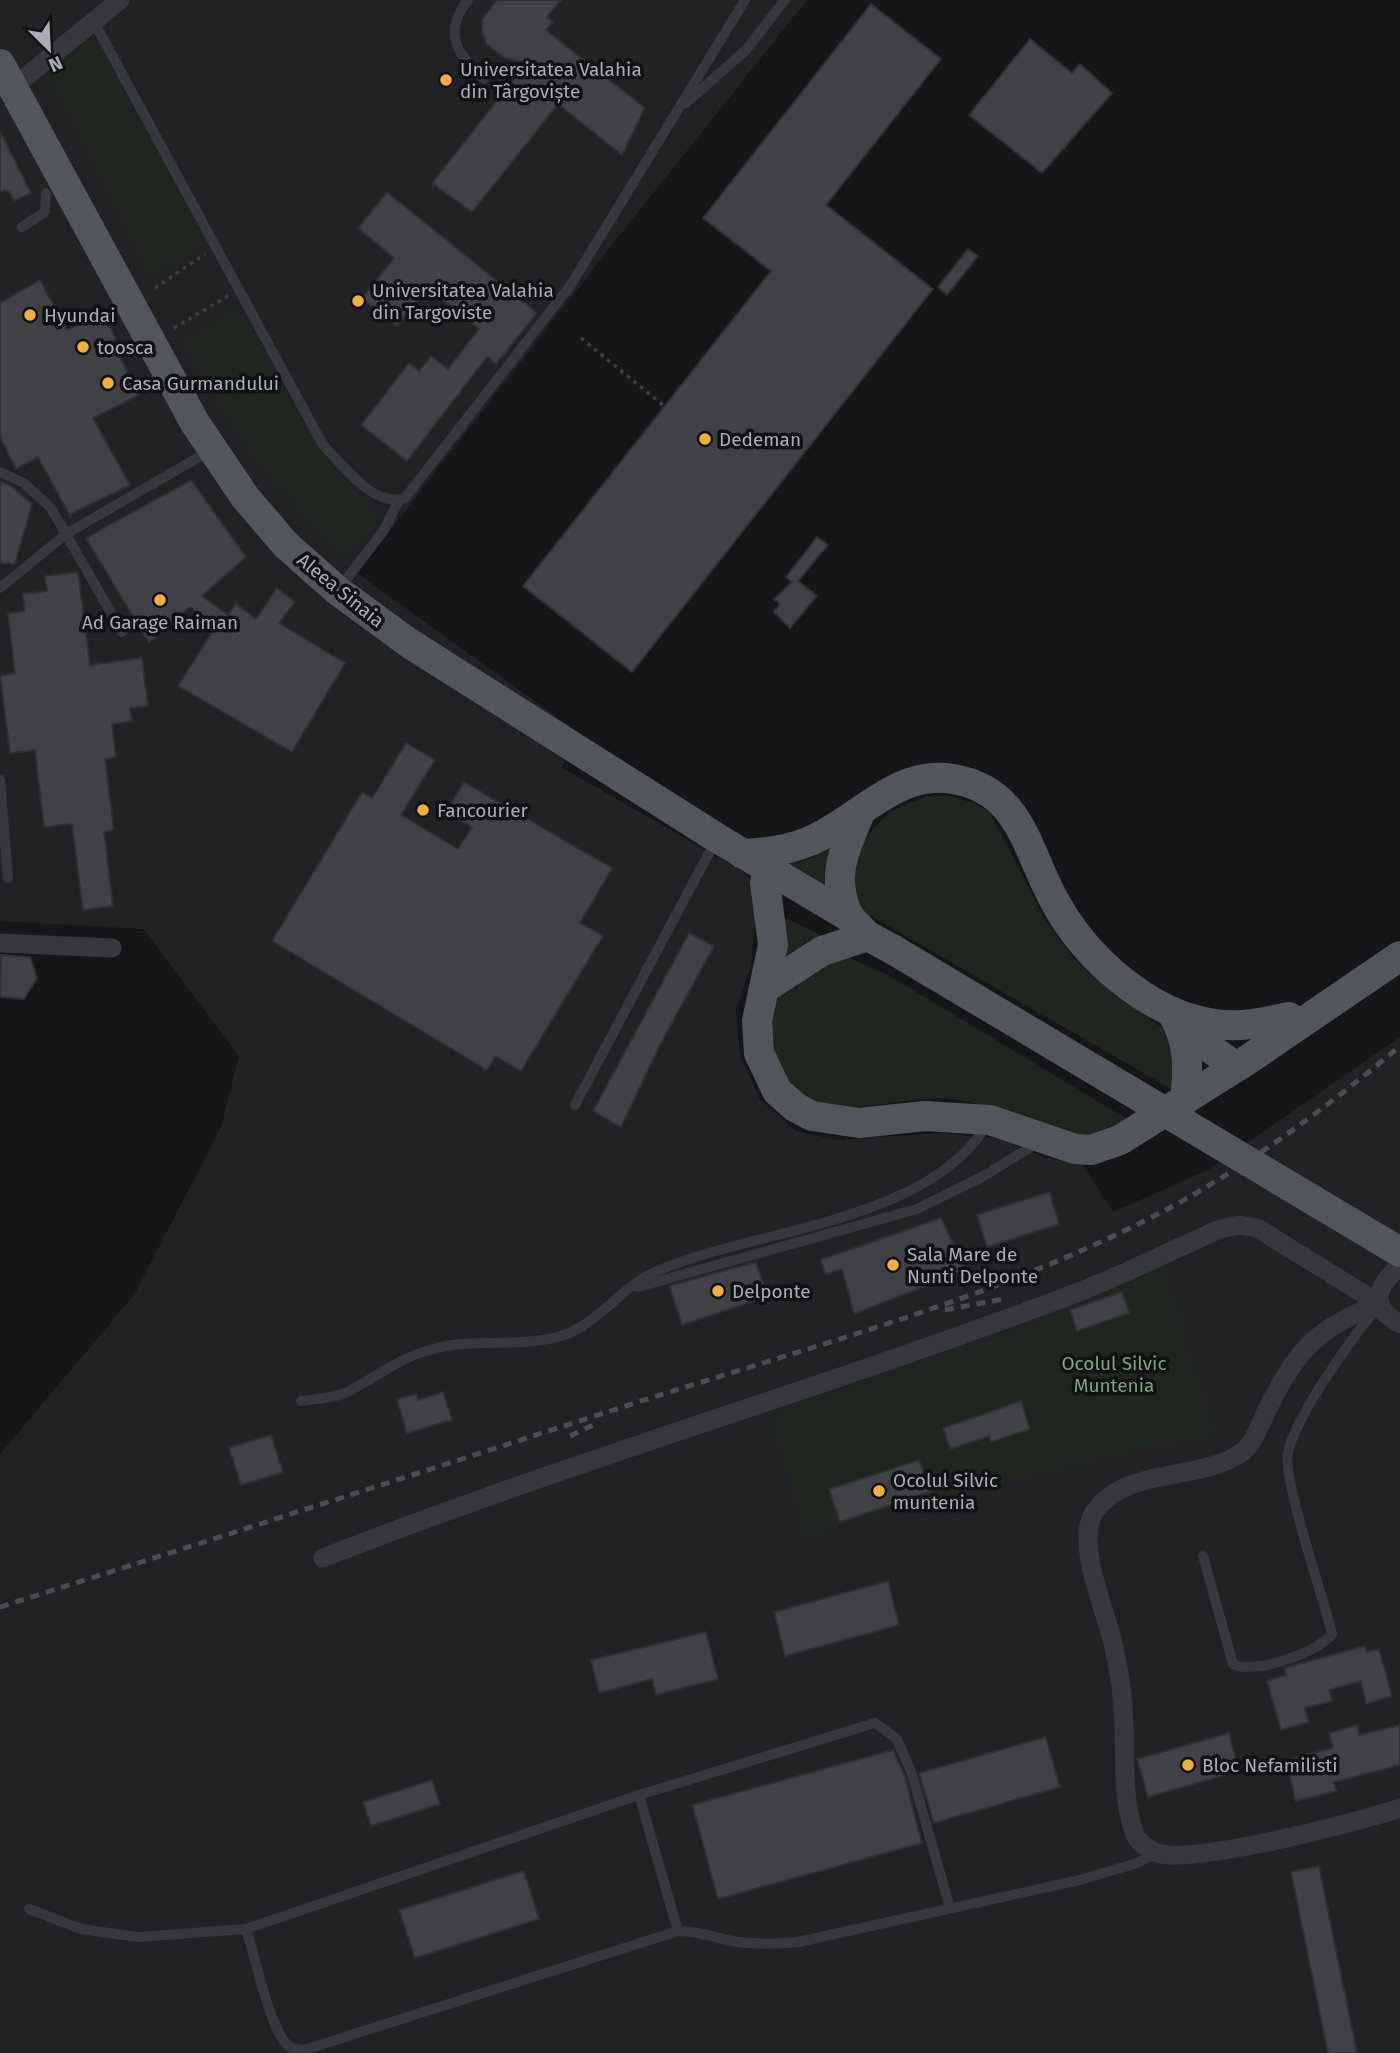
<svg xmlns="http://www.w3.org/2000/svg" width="1400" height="2053" font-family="'Fira Sans',sans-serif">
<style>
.built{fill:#222225}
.green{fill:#1e261f}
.building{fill:#404145;stroke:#303034;stroke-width:2}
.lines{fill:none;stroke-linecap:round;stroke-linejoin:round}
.path{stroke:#3d3f44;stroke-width:3.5;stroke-dasharray:3.5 5;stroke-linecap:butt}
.service{stroke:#37383d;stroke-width:10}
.minor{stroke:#37383d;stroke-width:19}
.primary{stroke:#53555c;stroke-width:30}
.rail{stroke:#4a4c52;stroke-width:5;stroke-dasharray:9 7;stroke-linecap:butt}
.primary-bridge{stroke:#53555c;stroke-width:30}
.poi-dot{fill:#f2b134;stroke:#111113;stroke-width:2.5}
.labels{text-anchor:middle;stroke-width:7;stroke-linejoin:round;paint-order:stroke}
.poi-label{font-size:19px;fill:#a8adb8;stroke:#111113;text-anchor:start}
.street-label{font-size:19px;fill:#a8adb8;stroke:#111113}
.park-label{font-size:19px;fill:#7fa381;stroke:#111113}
</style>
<rect width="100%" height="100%" fill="#161618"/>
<path class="built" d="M0,0h807l-192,241 -258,332 225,162 -21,32 186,107 7,18 2,18 -5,55 -15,46 4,43 19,44 37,33 40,9 104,-7 60,6 45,19 37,5 31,49 95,-42 192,-133v1016h-1400v-599l134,-159 87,-168 18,-71 -95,-127 -144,-8z"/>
<g class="green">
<path d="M87,41l15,4 106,196 -55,35 -104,-204z"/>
<path d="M239,305l44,83 43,68 54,64 -35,36 -46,-47 -42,-50 -75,-115z"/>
<path d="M926,796h23l26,7 16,11 54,105 29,40 43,38 58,39 -2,54 -311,-179 -12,-15 10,-53 29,-31z"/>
<path d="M836,843l-6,47 -49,-25 30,-7z"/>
<path d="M779,915l50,24 -52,29z"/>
<path d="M850,958l38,17 239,144c-9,5 -22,16 -32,18 -25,4 -102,-31 -134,-37 -46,-8 -102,16 -142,3 -15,-4 -29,-18 -37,-30 -37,-59 9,-107 68,-115z"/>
<path d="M1162,1265l53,168 -183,40 -226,63 -34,-121 252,-86z"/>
</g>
<g class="building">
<path d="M497,0h64l-14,17 6,5 -7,8 99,78 -23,47 -64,-51 -86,108 -40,-29 95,-120 -22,-5 -18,-13 -5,-13v-13z"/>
<path d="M871,4l70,55 -115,146 107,84 -301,383 -109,-86 248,-315 -68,-53z"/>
<path d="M1030,39l42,34 8,-9 32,29 -70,80 -73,-58z"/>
<path d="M0,131l31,62 -17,8 -5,-10h-9z"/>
<path d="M387,192l150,121 -41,51 -9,-7 -80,104 -46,-36 48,-62 10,8 12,-15 17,13 31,-40 -51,-41 -31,38 -35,-28 32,-40 -36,-30z"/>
<path d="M968,249l10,7 -31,39 -9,-8z"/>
<path d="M40,280l27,50 36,-17 13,26 -4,2 27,54 -46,23 37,67 -59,29v4l-33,-61 -22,12 -16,-32v-134z"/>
<path d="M191,480l55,77 -44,39 26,19 8,-11 20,15 21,-31 18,14 -16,21 66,40 -53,89 -114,-66 38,-60 -26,-19 -41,36 -63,-105z"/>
<path d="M0,482l10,3 22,19 -17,60 -15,-1z"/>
<path d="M817,537l11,8 -30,36 19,15 -27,32 -16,-16 6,-8 -6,-5 18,-17 -6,-5z"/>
<path d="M78,572l12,93 52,-7 6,48 -18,2 2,13 -20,3 4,33 -11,2 9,71 -10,2 9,74 -30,4 -11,-86 -28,3 -9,-77 -25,3 -10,-77 15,-3 -7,-60 17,-2 -2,-17 24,-3 -2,-15z"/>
<path d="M406,743l29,17 -34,55 57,34 14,-22 -26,-15 18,-30 148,86 -32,55 23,13 -82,135 -25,-15 -9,14 -215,-129 90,-149 10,6z"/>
<path d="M689,933l25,13 -53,97 -40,84 -28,-16z"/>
<path d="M1,955l29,2 7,21 -13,21 -24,-2z"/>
<path d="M1049,1192l10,32 -72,23 -10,-32z"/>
<path d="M941,1218l25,52 -112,44 -12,-45 -16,5 -6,-14z"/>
<path d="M756,1262l12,34 -86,29 -13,-39z"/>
<path d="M1122,1292l7,21 -52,18 -7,-21z"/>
<path d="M443,1392l9,28 -45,13 -10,-34 19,-5 2,6z"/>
<path d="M1021,1401l9,28 -39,13 -2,-6 -39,13 -7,-21z"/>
<path d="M271,1435l12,37 -42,13 -12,-37z"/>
<path d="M919,1460l11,32 -90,30 -11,-33z"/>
<path d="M888,1581l11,44 -114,31 -11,-44z"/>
<path d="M706,1632l12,47 -62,16 -4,-16 -53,14 -8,-33z"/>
<path d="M1365,1646l2,6 12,-3 13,47 -25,8 -7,-23 -31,9 3,11 -27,7 4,14 -28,8 -14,-49 19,-6 -2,-7z"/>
<path d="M1357,1725l3,10 40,-10v40l-66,17 2,9 -40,10 -11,-41 48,-12 -4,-15z"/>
<path d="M1229,1733l10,38 -91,26 -11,-38z"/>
<path d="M1046,1737l14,50 -126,36 -15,-50z"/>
<path d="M893,1750l12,27 17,66 -204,56 -26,-94z"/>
<path d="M432,1780l8,24 -69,22 -8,-24z"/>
<path d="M1319,1866l38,187h-29l-37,-181z"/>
<path d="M524,1871l15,48 -124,39 -16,-48z"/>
</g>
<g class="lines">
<g class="path">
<path d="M155,288l50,-34"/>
<path d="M174,328l54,-32"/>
<path d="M581,338l83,68"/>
</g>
<g class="service">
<path d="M468,0c-26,33 -11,54 16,79"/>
<path d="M94,22l229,423c19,19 51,64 82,53l165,-212 175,-286"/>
<path d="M686,103l60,-53 39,-50"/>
<path d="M22,227l23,-15 1,-19"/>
<path d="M0,472l24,11 27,25 71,124"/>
<path d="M0,588l66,-54 133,-77"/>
<path d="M339,589l45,-59 15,-30"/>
<path d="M0,780l8,98"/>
<path d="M575,1105l136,-256"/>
<path d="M638,1287l279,-78 65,-32 57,-35"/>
<path d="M301,1401c17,-2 37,-3 52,-12 27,-15 49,-32 80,-40 40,-11 82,-2 121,-11 42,-9 64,-50 101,-66 100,-44 273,-48 333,-149"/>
<path d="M1203,1556l30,108c20,11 85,-11 99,-30 -8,-34 -50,-157 -44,-182 9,-38 62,-111 87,-142"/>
<path d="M639,1795l39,136"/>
<path d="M29,1909l52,20 57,8 108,-8 393,-134 236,-72 21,15 15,33 39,137"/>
<path d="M246,1929c10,30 21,88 38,112 5,8 11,8 20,9l374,-119c20,0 35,6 54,10 22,4 44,3 66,1l282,-62 57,-17 18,-9"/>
</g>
<g class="minor">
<path d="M12,88l108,-88"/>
<path d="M0,943l112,5"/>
<path d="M1400,1266c-24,21 -32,40 0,58"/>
<path d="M1380,1304c-61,22 -84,46 -112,104 -7,14 -14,36 -27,45 -42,29 -114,13 -146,58 -21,29 10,98 18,132 6,26 10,53 11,79 1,38 -2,73 10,110 4,10 13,17 23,21 35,12 202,-31 243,-45"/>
<path d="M323,1558c249,-98 506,-171 756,-266 48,-19 94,-42 141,-63l19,-4 18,3 123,76"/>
</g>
<g class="primary">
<path d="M0,64l195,359 50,74 41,48 52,46 71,52 308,195 132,79 19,19 24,13"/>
<path d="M743,854c23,-1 46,-4 67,-13 48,-20 86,-72 143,-62 67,11 73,69 100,119 30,58 95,117 162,126 25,4 49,-2 74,-7"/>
<path d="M765,882l8,63 -16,76 2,32 18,38 18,16 17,9 47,7 66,-7 65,4 85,29 16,1 29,-10 126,-79 154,-105"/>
<path d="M849,917c-19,-40 -5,-66 11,-104"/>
<path d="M765,988l57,-37 46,-15"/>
<path d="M1172,1013c17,27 17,55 13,87"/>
<path d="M1181,1027l55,40"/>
</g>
<g class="rail">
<path d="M945,1310l58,-11"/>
<path d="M570,1436l25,-12"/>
<path d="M0,1607c211,-67 422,-135 632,-203 176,-57 360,-104 524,-189 84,-43 172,-108 244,-169"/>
</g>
<path class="primary-bridge" d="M892,949l508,303"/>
</g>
<g class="poi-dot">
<circle cx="446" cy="80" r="7"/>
<circle cx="358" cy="301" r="7"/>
<circle cx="30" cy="315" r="7"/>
<circle cx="83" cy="347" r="7"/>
<circle cx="108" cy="383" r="7"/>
<circle cx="705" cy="439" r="7"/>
<circle cx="160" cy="600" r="7"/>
<circle cx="423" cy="810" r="7"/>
<circle cx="893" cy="1265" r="7"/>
<circle cx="718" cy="1291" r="7"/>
<circle cx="879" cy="1491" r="7"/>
<circle cx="1188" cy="1765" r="7"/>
</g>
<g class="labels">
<g class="poi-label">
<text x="460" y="76">Universitatea Valahia<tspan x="460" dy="22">din Târgoviște</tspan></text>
<text x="372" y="297">Universitatea Valahia<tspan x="372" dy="22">din Targoviste</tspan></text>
<text x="44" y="322">Hyundai</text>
<text x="97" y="354">toosca</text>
<text x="122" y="390">Casa Gurmandului</text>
<text x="719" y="446">Dedeman</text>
<text x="160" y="629" text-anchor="middle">Ad Garage Raiman</text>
<text x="437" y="817">Fancourier</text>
<text x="907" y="1261">Sala Mare de<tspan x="907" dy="22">Nunti Delponte</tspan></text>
<text x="732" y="1298">Delponte</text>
<text x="893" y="1487">Ocolul Silvic<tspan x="893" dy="22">muntenia</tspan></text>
<text x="1202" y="1772">Bloc Nefamilisti</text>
</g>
<g class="street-label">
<text transform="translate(341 590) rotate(39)" y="7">Aleea Sinaia</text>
</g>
<g class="park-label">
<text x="1114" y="1370">Ocolul Silvic<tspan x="1114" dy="22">Muntenia</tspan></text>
</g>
</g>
<g transform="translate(49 49) rotate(156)" stroke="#111113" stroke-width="5" paint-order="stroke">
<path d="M0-5L12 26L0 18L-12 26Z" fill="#a8adb8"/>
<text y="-10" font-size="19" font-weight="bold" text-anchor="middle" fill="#a8adb8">N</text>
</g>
</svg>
